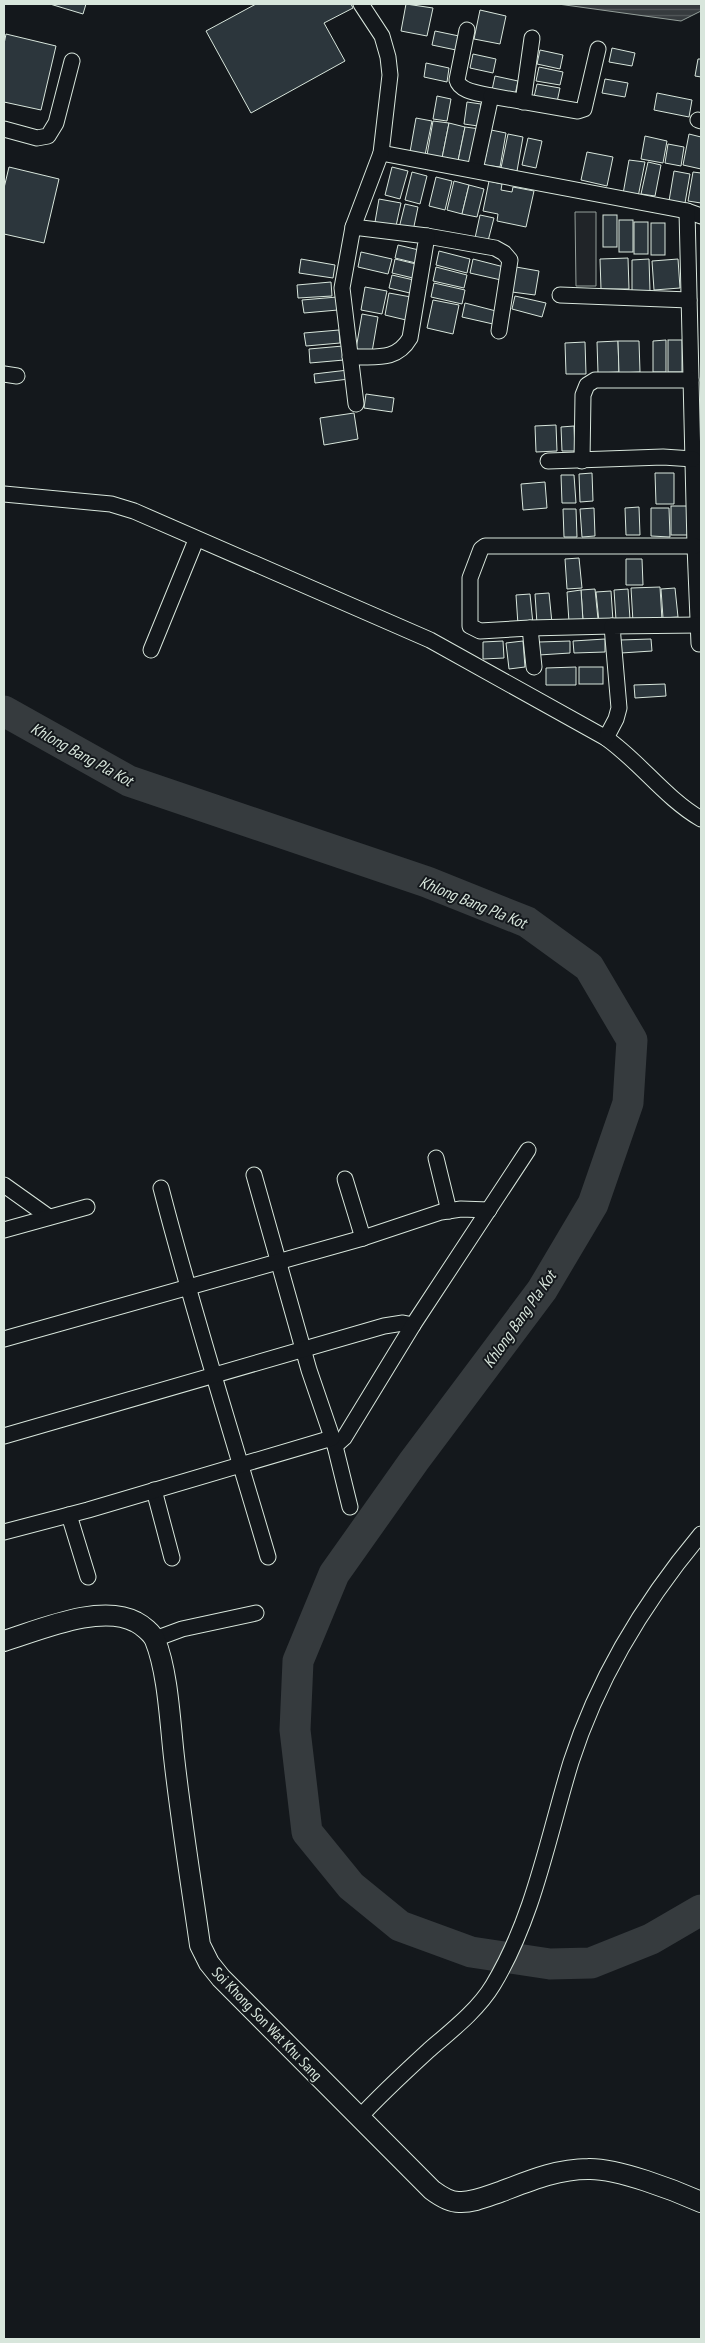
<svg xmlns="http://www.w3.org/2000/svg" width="705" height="2343" font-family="'PT Sans Narrow',sans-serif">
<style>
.grass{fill:#202428;stroke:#939e99}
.water{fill:url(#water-rules);stroke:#939e99}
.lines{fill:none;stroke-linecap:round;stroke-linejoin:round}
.river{stroke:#363b3e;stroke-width:31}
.building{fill:#2c363c;stroke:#d8e6dc}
.minor-casing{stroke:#d8e6dc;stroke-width:17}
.tertiary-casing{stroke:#d8e6dc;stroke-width:22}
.minor{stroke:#14181c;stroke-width:15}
.tertiary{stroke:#14181c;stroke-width:20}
.labels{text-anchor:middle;stroke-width:4;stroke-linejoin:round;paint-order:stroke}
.street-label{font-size:15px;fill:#d8e6dc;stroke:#14181c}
.water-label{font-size:16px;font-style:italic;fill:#d8e6dc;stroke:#14181c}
</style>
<defs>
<pattern id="water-rules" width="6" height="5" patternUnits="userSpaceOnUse" patternTransform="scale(1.25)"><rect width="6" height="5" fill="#363b3e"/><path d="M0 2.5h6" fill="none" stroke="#525759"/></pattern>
</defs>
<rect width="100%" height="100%" fill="#14181c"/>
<path class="grass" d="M575,212h21v74h-20z"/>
<path class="water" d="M558,4h143v7l-20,10z"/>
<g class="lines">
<path class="river" d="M4,711l125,70 298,101 100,40 62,45 43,73 -4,63 -35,101 -51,86 -128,171 -80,113 -36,87 -3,69 12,102 44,54 49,40 71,26 79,12 41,-1 60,-24 50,-29"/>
</g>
<g class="building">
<path d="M50,4h36l-3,10z"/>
<path d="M256,4h95l2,4 -29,15 21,38 -94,52 -45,-82z"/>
<path d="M406,4l27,4 -6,28 -26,-5z"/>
<path d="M480,10l26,6 -6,28 -26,-5z"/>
<path d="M435,31l24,5 -3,14 -24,-5z"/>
<path d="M6,34l50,12 -15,64 -37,-8v-58z"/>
<path d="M612,48l23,5 -3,13 -23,-4z"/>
<path d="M540,50l23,5 -3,14 -23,-5z"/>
<path d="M473,54l23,5 -3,14 -23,-5z"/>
<path d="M698,59h3v18l-6,-1z"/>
<path d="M426,63l23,5 -2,14 -23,-5z"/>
<path d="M539,67l24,5 -3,13 -24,-4z"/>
<path d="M495,76l23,5 -3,14 -23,-5z"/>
<path d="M605,79l23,4 -3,14 -23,-4z"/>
<path d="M537,84l23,4 -3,14 -23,-5z"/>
<path d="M657,93l35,7 -3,17 -35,-7z"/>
<path d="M437,96l14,3 -4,22 -14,-2z"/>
<path d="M467,102l14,2 -3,22 -14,-2z"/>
<path d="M416,118l16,3 -7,34 -15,-3z"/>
<path d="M433,121l16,2 -7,35 -15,-3z"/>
<path d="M449,123l16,4 -7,34 -16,-3z"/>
<path d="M465,127l15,2 -6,35 -16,-3z"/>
<path d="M491,130l15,3 -6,34 -16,-2z"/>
<path d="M508,134l15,3 -6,34 -16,-3z"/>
<path d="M689,134l12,3v32l-18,-4z"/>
<path d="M645,136l22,5 -4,22 -22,-4z"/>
<path d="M528,138l14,3 -6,27 -14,-3z"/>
<path d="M668,144l16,3 -3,19 -16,-3z"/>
<path d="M587,152l26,5 -6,29 -26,-6z"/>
<path d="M629,160l16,2 -7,35 -15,-3z"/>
<path d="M648,162l13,3 -6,31 -14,-2z"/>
<path d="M9,167l50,12 -15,64 -40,-9v-46z"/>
<path d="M392,167l16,4 -8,28 -15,-4z"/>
<path d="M674,171l16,3 -5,29 -16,-2z"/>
<path d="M412,172l15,4 -7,28 -15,-4z"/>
<path d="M693,172l8,1v30l-13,-2z"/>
<path d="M436,177l16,4 -7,29 -16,-4z"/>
<path d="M454,181l15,4 -7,29 -15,-4z"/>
<path d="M489,181l13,3 -1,6 11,2 1,-5 21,4 -8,36 -29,-6 1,-7 -15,-3z"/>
<path d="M469,185l15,4 -7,28 -15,-3z"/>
<path d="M379,199l22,4 -5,23 -21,-4z"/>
<path d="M405,204l13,3 -5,24 -14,-3z"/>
<path d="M480,215l14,3 -6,23 -13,-3z"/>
<rect x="603" y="215" width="14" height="32"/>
<rect x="619" y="220" width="14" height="32"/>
<rect x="634" y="222" width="14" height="32"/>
<rect x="651" y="223" width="14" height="32"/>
<path d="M398,245l25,6 -3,13 -25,-6z"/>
<path d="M439,251l31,8 -3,14 -31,-8z"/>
<path d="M361,252l31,7 -4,15 -30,-7z"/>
<path d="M628,258l1,31h-28l-1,-30z"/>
<path d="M301,259l34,6 -2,13 -34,-5z"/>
<path d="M395,259l25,6 -3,14 -25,-6z"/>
<path d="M473,259l31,8 -3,13 -31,-7z"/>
<path d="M649,259l1,32 -18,1v-32z"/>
<path d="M678,259l2,29 -26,2 -2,-29z"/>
<path d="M436,267l31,8 -3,13 -31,-7z"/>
<path d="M516,267l23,4 -4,24 -23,-3z"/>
<path d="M392,275l26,6 -4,13 -25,-6z"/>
<path d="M331,282l1,14 -34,2 -1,-13z"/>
<path d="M434,283l31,7 -3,14 -31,-7z"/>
<path d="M365,287l22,4 -5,23 -21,-4z"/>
<path d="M389,293l22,4 -5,23 -21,-5z"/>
<path d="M515,296l31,7 -4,14 -30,-8z"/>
<path d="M337,297l1,13 -34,3 -2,-13z"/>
<path d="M433,300l26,5 -6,29 -26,-6z"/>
<path d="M465,303l31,8 -3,13 -31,-7z"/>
<path d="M362,314l16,3 -6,35 -16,-3z"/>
<path d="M339,330l1,13 -34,3 -2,-13z"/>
<path d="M666,340v32h-13v-31z"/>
<rect x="668" y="340" width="14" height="32"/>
<path d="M618,341l1,31 -21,1 -1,-31z"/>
<path d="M618,341h21l1,31 -21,1z"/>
<path d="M585,342l1,32h-20l-1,-31z"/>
<path d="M343,346l1,14 -34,3 -1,-14z"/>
<path d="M348,370l1,9 -34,4 -1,-9z"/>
<path d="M366,394l28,4 -2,14 -28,-4z"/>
<path d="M354,413l4,26 -34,6 -4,-27z"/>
<path d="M556,425l1,26 -21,1 -1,-26z"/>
<path d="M574,426l1,25h-13l-1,-24z"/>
<path d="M592,473l1,28 -13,1 -1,-28z"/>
<path d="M655,473h19v31h-18z"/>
<path d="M561,475h13l2,28h-14z"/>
<path d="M545,482l2,26 -24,2 -2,-26z"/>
<rect x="671" y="506" width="19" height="29"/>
<path d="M639,507l1,28h-14l-1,-27z"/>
<path d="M594,508l1,28 -13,1 -2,-28z"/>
<path d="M651,508h18l1,29 -19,-1z"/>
<path d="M563,509h13l1,28h-13z"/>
<path d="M579,558l3,30 -15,1 -2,-30z"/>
<path d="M626,559h16l1,26h-17z"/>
<path d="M660,587l2,33 -29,2 -2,-34z"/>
<path d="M675,588l3,29 -15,1 -2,-29z"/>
<path d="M595,589l3,30 -15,2 -2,-31z"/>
<path d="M628,589l2,30 -14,1 -2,-30z"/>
<path d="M581,590l2,31 -14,1 -2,-30z"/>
<path d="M611,591l2,30 -14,1 -3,-30z"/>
<path d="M549,593l3,30 -15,1 -2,-30z"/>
<path d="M530,594l3,30 -15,1 -2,-30z"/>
<path d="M605,639v13l-31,1 -1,-12z"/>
<path d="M651,639l1,12 -31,2 -1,-13z"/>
<path d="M503,641l1,17 -21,1v-17z"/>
<path d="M523,641l2,26 -16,2 -3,-26z"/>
<path d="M570,641v12l-31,2v-13z"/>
<path d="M576,667v18h-30v-17z"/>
<rect x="579" y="667" width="24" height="17"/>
<path d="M665,684l1,12 -31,2 -1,-13z"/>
</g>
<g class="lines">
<g class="minor-casing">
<g id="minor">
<path d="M467,30l-10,50c3,12 23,13 34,16l-16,74"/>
<path d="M491,96l87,15 6,-2 14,-60"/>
<path d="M523,102l9,-64"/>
<path d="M698,120l3,1"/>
<path d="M4,129l33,9 11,-2 8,-13 16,-62"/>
<path d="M381,153l306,58 14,5"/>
<path d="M687,211l8,335 4,98"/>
<path d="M427,236l68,12 9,5 6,7 -11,71"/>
<path d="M560,295l129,5"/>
<path d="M350,357c25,-1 46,5 60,-19l17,-102 -74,-9"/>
<path d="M4,374l13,2"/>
<path d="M356,404l-14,-116 11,-61 28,-74 9,-78 -2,-18 -6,-21 -21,-32"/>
<path d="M548,461l115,-4 30,2"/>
<path d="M582,461l1,-66 4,-10 8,-5h96"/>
<path d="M4,494l107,10 23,7 296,129 176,98c34,24 59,60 95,81"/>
<path d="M530,628l82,-2"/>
<path d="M151,650l45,-110"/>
<path d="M534,667l-4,-39 -50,3 -10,-5v-48l11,-29 4,-3h210"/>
<path d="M606,738l10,-19 3,-11 -7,-82 87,-1"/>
<path d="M436,1158l13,53"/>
<path d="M254,1175l55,195 26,76 15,61"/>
<path d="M345,1179l18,59"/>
<path d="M4,1185l45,32"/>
<path d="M161,1188c32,124 71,246 107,369"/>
<path d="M4,1230l83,-23"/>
<path d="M4,1339l359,-101 78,-26 20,-3 28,1"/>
<path d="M4,1436l380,-110 19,-3 10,2"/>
<path d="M335,1446l9,-8 69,-113 115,-175"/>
<path d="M154,1490l18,68"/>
<path d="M69,1515l19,62"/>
<path d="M4,1532l84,-22 244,-72"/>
<path d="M155,1639l27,-10 74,-16"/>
<path d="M359,2118c22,-24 46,-46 70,-68 22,-19 49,-40 64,-65 41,-68 55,-148 78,-223 27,-84 74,-161 130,-228"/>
</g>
</g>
<g class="tertiary-casing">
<path id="tertiary" d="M4,1641c36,-11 97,-38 132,-19 6,3 16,11 19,18 13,32 15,82 19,117 7,63 17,125 26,188l9,18 12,15 211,212c8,6 17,12 27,12 13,1 29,-6 41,-10 29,-11 57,-23 88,-23 29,-1 86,21 113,33"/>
</g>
<use href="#minor" class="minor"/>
<use href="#tertiary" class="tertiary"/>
</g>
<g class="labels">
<g class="street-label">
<text transform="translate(267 2024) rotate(46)" y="5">Soi Khong Son Wat Khu Sang</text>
</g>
<g class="water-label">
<text transform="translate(82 754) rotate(29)" y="6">Khlong Bang Pla Kot</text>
<text transform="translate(473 902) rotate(22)" y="6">Khlong Bang Pla Kot</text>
<text transform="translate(519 1319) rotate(-55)" y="6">Khlong Bang Pla Kot</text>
</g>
</g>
<rect width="705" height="2343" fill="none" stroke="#d8e6dc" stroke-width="10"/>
</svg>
